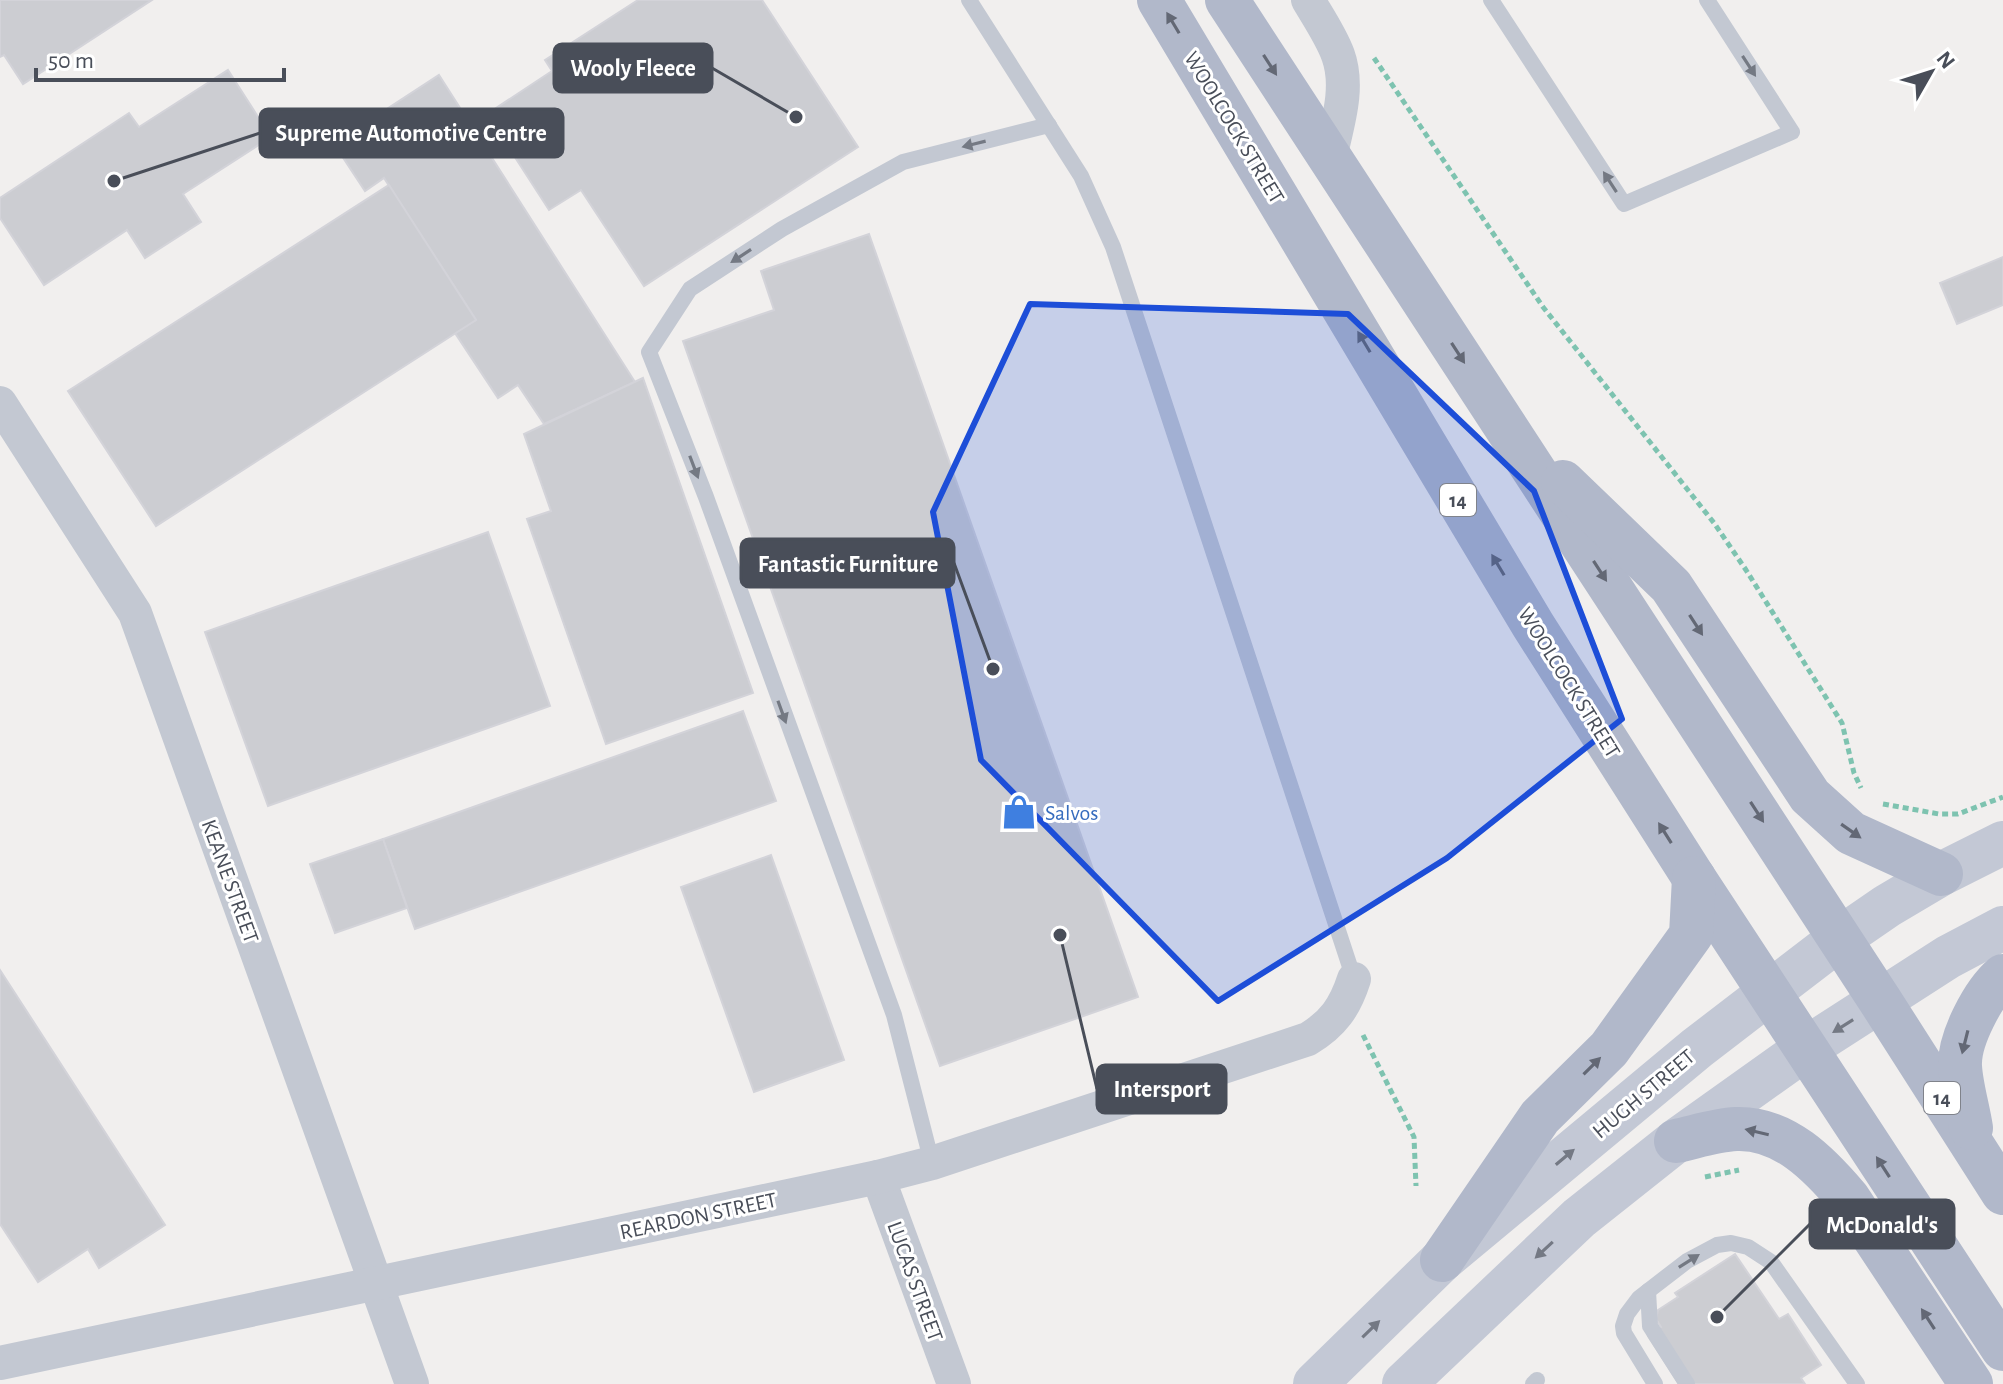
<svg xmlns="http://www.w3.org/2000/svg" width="2003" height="1384" font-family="'Alegreya Sans',sans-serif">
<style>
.building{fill:#cccdd2;stroke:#d3d3d9;stroke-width:2}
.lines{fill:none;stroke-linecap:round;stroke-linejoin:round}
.path{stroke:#7ec3b0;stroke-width:5;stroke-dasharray:6 4;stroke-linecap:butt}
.service{stroke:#c3c8d2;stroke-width:16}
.minor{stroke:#c3c8d2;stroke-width:34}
.secondary{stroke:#c3c8d5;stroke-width:44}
.primary{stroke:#b1b8ca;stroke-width:44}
.oneway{fill:#636875}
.oneway2{fill:#747983}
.oneway3{fill:#747984}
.marked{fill:#1d4ed8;fill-opacity:0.2;stroke:#1d4ed8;stroke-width:6;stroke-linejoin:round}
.labels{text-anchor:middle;stroke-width:6;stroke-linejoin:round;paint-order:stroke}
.shield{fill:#fff;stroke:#80838b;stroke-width:2}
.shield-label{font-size:20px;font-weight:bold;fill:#494e59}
.street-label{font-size:22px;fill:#494e59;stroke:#fff}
.shop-label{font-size:22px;fill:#366cbe;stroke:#fff;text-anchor:start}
.leader{fill:none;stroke:#494e59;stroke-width:3}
.callout-dot{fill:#494e59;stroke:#fff;stroke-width:3}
.callout{fill:#494e59;stroke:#494e59;stroke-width:3}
.callout-label{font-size:24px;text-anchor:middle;font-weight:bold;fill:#fff}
</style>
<rect width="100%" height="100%" fill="#f1efee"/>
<g class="building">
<path d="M0,0h152l-129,84 -19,-29 -4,2z"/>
<path d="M638,0h124l96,147 -214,139 -63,-96 -32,20 -62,-96 65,-43 -7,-11z"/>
<path d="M228,70l43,67 -88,57 18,28 -56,36 -18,-28 -83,55 -44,-67v-20l129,-85 10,14z"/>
<path d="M439,75l196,307 -91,42 -26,-39 -20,13 -43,-65 21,-13 -92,-142 -19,13 -25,-38 20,-12 -7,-10z"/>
<path d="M389,185l87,135 -320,206 -88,-135z"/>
<path d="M869,234l269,763 -198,69 -257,-725 91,-31 -13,-39z"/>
<path d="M2003,257v48l-46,19 -17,-41z"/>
<path d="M643,378l110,315 -147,51 -79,-225 24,-8 -27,-77z"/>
<path d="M488,532l62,174 -282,100 -63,-174z"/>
<path d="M743,711l33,90 -361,128 -32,-90z"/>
<path d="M383,839l24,69 -72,25 -25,-69z"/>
<path d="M771,855l73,205 -90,32 -73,-205z"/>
<path d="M0,970l165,255 -66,43 -11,-19 -50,33 -38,-58z"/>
<path d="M1735,1254l44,65 9,-5 33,51 -20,13 4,6h-126l-31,-48 13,-9 -5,-8 2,-9 20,-13 -3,-4z"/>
</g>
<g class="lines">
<g class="path">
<path d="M1374,58l169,249 171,216 32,47 96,153 12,50 7,15"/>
<path d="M1883,804l56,10h19l45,-17"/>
<path d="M1363,1035l51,102 2,49"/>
<path d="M1705,1177l34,-7"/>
</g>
<g class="service">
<path d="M969,0l112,176 32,71 241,732"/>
<path d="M1491,0l133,204 168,-72 -85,-132"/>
<path d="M932,1163l-38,-148 -188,-518 -57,-145 41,-63 92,-60 121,-67 146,-37"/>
<path d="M1648,1291l2,35 37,58"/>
<path d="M1533,1384l4,-4"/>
<path d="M1655,1384l-31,-51 -1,-7 4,-12 12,-16 48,-37 30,-16 14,-2 17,4 23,15 86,122"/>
</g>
<g class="minor">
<path d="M1308,0c10,17 23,36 30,55 12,33 -1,70 -8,103"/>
<path d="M0,403l135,210 277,771"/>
<path d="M878,1177l76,207"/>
<path d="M0,1363l878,-186 54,-14 376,-124c25,-15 37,-32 46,-60"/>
</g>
<g class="secondary">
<path d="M1315,1384l127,-124 255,-212 142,-109 48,-33 54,-32 62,-31"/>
<path d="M1404,1384l175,-166 97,-77 129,-92 143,-92 55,-29"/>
</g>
<g class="primary">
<path d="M1159,0l374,625 161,253 309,471"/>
<path d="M1227,0l654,1002 122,191"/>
<path d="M1563,482l108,104 139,210 41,37 90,41"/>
<path d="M1971,1128c-3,-20 -10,-42 -11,-62 -1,-27 23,-73 43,-90"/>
<path d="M1676,1141c19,-4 40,-11 60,-12 48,-2 84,36 112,69l123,186"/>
<path d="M1442,1260l98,-143 69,-68 82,-114 3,-57"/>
</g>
</g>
<defs><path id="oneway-solid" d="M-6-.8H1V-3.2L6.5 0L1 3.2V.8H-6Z" transform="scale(2)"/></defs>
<g class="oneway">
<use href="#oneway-solid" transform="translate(1173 23) rotate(-121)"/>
<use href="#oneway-solid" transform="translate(1270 65) rotate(57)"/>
<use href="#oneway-solid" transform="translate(1364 342) rotate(-121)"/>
<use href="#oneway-solid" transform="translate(1458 353) rotate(57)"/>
<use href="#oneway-solid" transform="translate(1498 565) rotate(-121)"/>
<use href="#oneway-solid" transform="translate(1600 571) rotate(57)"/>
<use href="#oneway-solid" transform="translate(1696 625) rotate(57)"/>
<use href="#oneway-solid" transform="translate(1757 812) rotate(57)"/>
<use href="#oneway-solid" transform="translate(1851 831) rotate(35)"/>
<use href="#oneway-solid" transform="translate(1665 833) rotate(-122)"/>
<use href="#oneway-solid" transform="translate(1965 1042) rotate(104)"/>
<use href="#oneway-solid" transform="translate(1592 1066) rotate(-45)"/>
<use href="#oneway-solid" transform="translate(1757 1132) rotate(-167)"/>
<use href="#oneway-solid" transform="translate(1883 1167) rotate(-123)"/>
<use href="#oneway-solid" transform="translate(1928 1319) rotate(-123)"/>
</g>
<g class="oneway2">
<use href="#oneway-solid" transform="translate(1749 66) rotate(57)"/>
<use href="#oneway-solid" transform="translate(974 144) rotate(166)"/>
<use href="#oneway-solid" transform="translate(1610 182) rotate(-123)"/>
<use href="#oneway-solid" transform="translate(741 256) rotate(147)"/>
<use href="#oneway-solid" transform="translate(694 467) rotate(69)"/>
<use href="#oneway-solid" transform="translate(782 712) rotate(70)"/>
<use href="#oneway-solid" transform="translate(1689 1261) rotate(-32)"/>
</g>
<g class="oneway3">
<use href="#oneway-solid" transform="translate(1843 1026) rotate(148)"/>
<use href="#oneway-solid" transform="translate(1565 1157) rotate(-40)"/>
<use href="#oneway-solid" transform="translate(1544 1250) rotate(137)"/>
<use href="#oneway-solid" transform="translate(1371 1329) rotate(-44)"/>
</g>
<path class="marked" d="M1030,304l318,10 186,177 88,228 -175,139 -229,143 -237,-241 -48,-248z"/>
<defs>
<g id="shop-bare" transform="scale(2.76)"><path d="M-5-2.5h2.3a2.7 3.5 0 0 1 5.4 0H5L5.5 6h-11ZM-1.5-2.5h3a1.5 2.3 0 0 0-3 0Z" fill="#3f7fe0" stroke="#fff" stroke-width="2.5" paint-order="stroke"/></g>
</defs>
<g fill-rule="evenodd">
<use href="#shop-bare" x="1019" y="812"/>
</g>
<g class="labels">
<g class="shield">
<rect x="1440" y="484" width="36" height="32" rx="6"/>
<rect x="1924" y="1082" width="36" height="32" rx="6"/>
</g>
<g class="shield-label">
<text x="1458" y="507">14</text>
<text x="1942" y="1105">14</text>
</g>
<g class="street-label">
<text transform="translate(1235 127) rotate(59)" y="8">WOOLCOCK STREET</text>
<text transform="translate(1570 682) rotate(58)" y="8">WOOLCOCK STREET</text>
<text transform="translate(231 881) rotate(70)" y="8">KEANE STREET</text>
<text transform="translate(1643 1093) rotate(-40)" y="8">HUGH STREET</text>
<text transform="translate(698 1215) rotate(-12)" y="8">REARDON STREET</text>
<text transform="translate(916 1281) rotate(70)" y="8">LUCAS STREET</text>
</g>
<g class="shop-label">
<text x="1045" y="820">Salvos</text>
</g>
</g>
<path class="leader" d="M796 117L712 68M114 181L260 133M993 669L954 563M1060 935L1097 1089M1717 1317L1810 1224"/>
<g class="callout-dot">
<circle cx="796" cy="117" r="8"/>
<circle cx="114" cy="181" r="8"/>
<circle cx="993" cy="669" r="8"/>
<circle cx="1060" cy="935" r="8"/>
<circle cx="1717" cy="1317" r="8"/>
</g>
<g class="callout">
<rect x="554" y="44" width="158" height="48" rx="8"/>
<rect x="260" y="109" width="303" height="48" rx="8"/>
<rect x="741" y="539" width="213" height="48" rx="8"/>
<rect x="1097" y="1065" width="129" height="48" rx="8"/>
<rect x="1810" y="1200" width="144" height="48" rx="8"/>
</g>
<g class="callout-label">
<text x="633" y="76">Wooly Fleece</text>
<text x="411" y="141">Supreme Automotive Centre</text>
<text x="848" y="572">Fantastic Furniture</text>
<text x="1162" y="1097">Intersport</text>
<text x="1882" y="1233">McDonald's</text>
</g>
<g transform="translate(1931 72) rotate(51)" stroke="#ffffff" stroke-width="6" paint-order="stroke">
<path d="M0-6L14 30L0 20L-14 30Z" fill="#494e59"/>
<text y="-12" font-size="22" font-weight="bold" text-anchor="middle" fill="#494e59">N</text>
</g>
<path d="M36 68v12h248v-12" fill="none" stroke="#494e59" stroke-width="4"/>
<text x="48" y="68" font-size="24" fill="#494e59" stroke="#ffffff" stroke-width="6" paint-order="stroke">50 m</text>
</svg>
